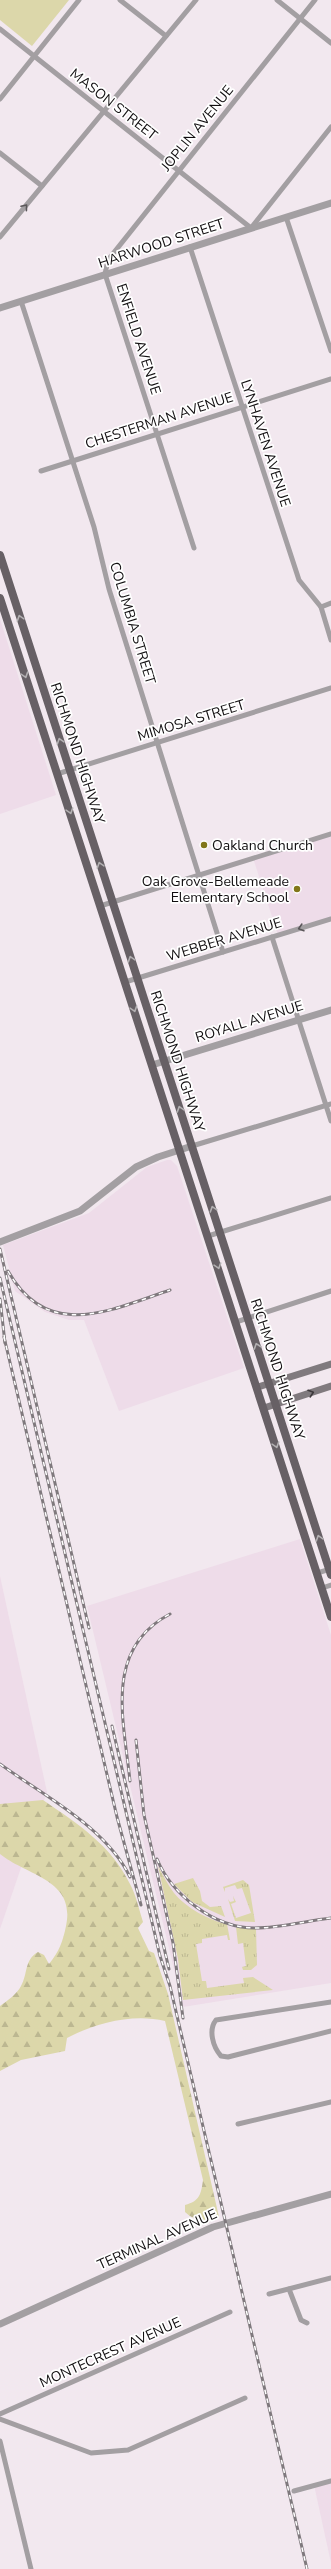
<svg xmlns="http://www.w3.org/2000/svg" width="331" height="2569" font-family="'Nunito Sans',sans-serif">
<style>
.built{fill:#eedce9}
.grass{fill:url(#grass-tufts)}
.forest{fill:url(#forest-firs)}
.park{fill:#dcd7aa}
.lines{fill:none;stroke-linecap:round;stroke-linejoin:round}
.minor{stroke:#a39fa2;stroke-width:5}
.tertiary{stroke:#a39fa2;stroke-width:7}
.secondary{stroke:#807a7e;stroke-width:7}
.primary{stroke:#676065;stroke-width:8}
.rail-casing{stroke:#7f797d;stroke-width:3}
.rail{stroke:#fff;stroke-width:1.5;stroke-dasharray:4.5;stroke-linecap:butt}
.oneway{stroke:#5a5659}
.oneway2{stroke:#b3b0b2}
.oneway3{stroke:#3d393c}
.poi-dot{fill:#817619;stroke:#fff;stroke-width:1.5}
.labels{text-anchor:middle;stroke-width:3.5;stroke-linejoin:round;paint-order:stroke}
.street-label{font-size:14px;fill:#110e10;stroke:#fff}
.poi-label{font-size:14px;fill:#110e10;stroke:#fff;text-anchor:start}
</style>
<defs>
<pattern id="grass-tufts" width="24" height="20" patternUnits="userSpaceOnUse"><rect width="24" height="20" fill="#dcd7aa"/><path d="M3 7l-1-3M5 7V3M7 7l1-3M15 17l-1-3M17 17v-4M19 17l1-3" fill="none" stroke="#bcb791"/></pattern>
<pattern id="forest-firs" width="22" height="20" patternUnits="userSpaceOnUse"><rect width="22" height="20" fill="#dcd7aa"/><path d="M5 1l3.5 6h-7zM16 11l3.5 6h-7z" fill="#bcb791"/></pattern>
</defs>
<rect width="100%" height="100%" fill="#f2e8ef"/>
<g class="built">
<path d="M0,619l56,176 -56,19z"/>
<path d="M331,834v85l-53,16 -25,-77z"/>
<path d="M167,1160h4l6,6 67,202 -125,43 -35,-91h-15l-24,-8 -30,-21 -12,-46 86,-32 58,-46z"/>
<path d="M300,1539l31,96v348l-148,24 -96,-401z"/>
<path d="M0,1576l47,216 -47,137z"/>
<path d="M331,2481v82l-17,-78z"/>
</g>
<g class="grass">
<path d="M158,1866c5,9 10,19 16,27 11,14 36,28 53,31l3,16h-2l-1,-5 -25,4v4l-6,1 6,37h4l1,7 37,-5 -1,-5 10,-1 20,13 -90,10 -5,-41z"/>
<path d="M193,1878l7,13 2,10 8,6 11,-1 4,11 -33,-15 -18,-18z"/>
<path d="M243,1880l6,5 6,37 -20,-1 -7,-22 2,3 4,-1 -1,-5 3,6 -5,2 5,14 15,-5 -9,-25 -5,1 -2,-4 -10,3v4l-2,-5z"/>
<path d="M236,1927l20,2 1,36 -6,5h-8l-1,-3 4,-1 -3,-23 -5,1z"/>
</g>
<path class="forest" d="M43,1800c35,24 68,45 87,84 6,11 9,25 13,38l-5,6 11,23 5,2 14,41 51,223c-14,4 -23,5 -34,-5v-7c15,-4 16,-11 18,-25l-38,-159c-32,-8 -70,2 -98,17l-2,13 -44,9 -21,11v-65c7,-5 17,-12 21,-20 7,-12 3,-26 17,-34l6,3 5,9c10,-12 14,-23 17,-38 10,-47 -39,-50 -66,-72v-50z"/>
<path class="park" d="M0,0h69l-37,46 -32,-26z"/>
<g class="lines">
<g class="minor">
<path d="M120,0l46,36"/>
<path d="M277,0l54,43"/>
<path d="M0,29l251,199 80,-101"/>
<path d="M0,99l79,-99"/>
<path d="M0,153l42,33"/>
<path d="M286,217l45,134"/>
<path d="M0,237l196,-237"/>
<path d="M190,247l109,333 22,27 10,33"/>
<path d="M21,301l73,226 15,62 114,363"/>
<path d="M41,471l290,-92"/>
<path d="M194,548l-89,-274 3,-14 207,-260"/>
<path d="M321,607l10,-4"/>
<path d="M57,774l274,-86"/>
<path d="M100,906l231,-72"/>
<path d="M272,937l59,184"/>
<path d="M125,982l206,-63"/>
<path d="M192,1146l139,-42"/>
<path d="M208,1236l123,-38"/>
<path d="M236,1322l95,-31"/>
<path d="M317,1573l14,-4"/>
<path d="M322,1588l9,-3"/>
<path d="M331,2002l-115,18c-8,10 -3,27 5,36l7,1 103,-26"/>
<path d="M238,2124l93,-22"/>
<path d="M289,2289l12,31 6,3"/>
<path d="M269,2294l62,-16"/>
<path d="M0,2414l230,-102"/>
<path d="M0,2419l91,34 37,-3 117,-52"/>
<path d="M0,2441l31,128"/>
<path d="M294,2491l37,-10"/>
</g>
<g class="tertiary">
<path d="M0,308l331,-105"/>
<path d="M152,1065l179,-55"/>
<path d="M0,1242l80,-31 56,-44 22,-10 34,-11"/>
<path d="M0,2324l213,-97 118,-33"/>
</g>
<g class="secondary">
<path d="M258,1387l73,-23"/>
<path d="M264,1408l67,-22"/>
</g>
<g class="primary">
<path d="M0,555l331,1020"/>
<path d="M0,598l331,1019"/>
</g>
<g class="rail-casing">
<g id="rail">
<path d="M0,1249l89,379"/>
<path d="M8,1271c40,71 103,39 162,19"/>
<path d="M0,1278l160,678 10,30 137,583"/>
<path d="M0,1299l5,44"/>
<path d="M4,1337l113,480 24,88"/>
<path d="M112,1726l57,243"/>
<path d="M136,1740l8,75 29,128 10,75"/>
<path d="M0,1764c44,32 106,63 130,113"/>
<path d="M130,1781c-6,-60 -27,-132 40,-167"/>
<path d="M157,1859c15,36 57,69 98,69 25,0 51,-7 76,-10"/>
</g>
</g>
<use href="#rail" class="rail"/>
</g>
<defs><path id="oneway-chevron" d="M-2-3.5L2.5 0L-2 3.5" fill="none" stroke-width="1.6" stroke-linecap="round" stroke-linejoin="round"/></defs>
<g class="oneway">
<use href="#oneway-chevron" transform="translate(25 207) rotate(-50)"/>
<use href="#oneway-chevron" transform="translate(301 928) rotate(163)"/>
</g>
<g class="oneway2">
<use href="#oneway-chevron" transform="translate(20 618) rotate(-108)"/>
<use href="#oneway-chevron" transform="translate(25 675) rotate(72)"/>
<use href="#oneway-chevron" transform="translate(60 741) rotate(-108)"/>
<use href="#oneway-chevron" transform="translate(70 811) rotate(72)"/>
<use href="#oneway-chevron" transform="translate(100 865) rotate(-108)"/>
<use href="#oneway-chevron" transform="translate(131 959) rotate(-108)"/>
<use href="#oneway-chevron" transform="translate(134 1009) rotate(72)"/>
<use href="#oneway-chevron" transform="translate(180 1109) rotate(-108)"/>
<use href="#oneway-chevron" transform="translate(213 1209) rotate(-108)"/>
<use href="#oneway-chevron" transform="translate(218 1266) rotate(72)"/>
<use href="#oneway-chevron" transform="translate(257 1346) rotate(-109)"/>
<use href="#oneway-chevron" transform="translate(276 1445) rotate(72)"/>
<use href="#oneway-chevron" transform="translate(319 1538) rotate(-108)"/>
</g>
<use class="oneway3" href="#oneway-chevron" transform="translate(311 1393) rotate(-18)"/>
<g class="poi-dot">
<circle cx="204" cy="845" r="4"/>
<circle cx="297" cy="889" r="4"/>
</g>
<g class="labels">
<g class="street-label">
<text transform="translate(114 104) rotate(38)" y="5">MASON STREET</text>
<text transform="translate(197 128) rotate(-51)" y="5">JOPLIN AVENUE</text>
<text transform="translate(161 243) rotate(-18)" y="5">HARWOOD STREET</text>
<text transform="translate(139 339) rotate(72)" y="5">ENFIELD AVENUE</text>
<text transform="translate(159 420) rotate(-18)" y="5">CHESTERMAN AVENUE</text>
<text transform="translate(266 443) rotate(72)" y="5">LYNHAVEN AVENUE</text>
<text transform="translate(133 623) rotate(73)" y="5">COLUMBIA STREET</text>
<text transform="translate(191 720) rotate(-17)" y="5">MIMOSA STREET</text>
<text transform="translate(78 753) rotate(72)" y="5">RICHMOND HIGHWAY</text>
<text transform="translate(224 939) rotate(-17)" y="5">WEBBER AVENUE</text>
<text transform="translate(249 1021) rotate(-17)" y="5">ROYALL AVENUE</text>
<text transform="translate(178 1061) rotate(72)" y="5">RICHMOND HIGHWAY</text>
<text transform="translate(278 1369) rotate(72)" y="5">RICHMOND HIGHWAY</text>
<text transform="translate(157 2239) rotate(-24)" y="5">TERMINAL AVENUE</text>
<text transform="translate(110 2352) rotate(-24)" y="5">MONTECREST AVENUE</text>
</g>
<g class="poi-label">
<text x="212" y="850">Oakland Church</text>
<text x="289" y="886" text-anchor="end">Oak Grove-Bellemeade<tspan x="289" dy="16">Elementary School</tspan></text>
</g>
</g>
</svg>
